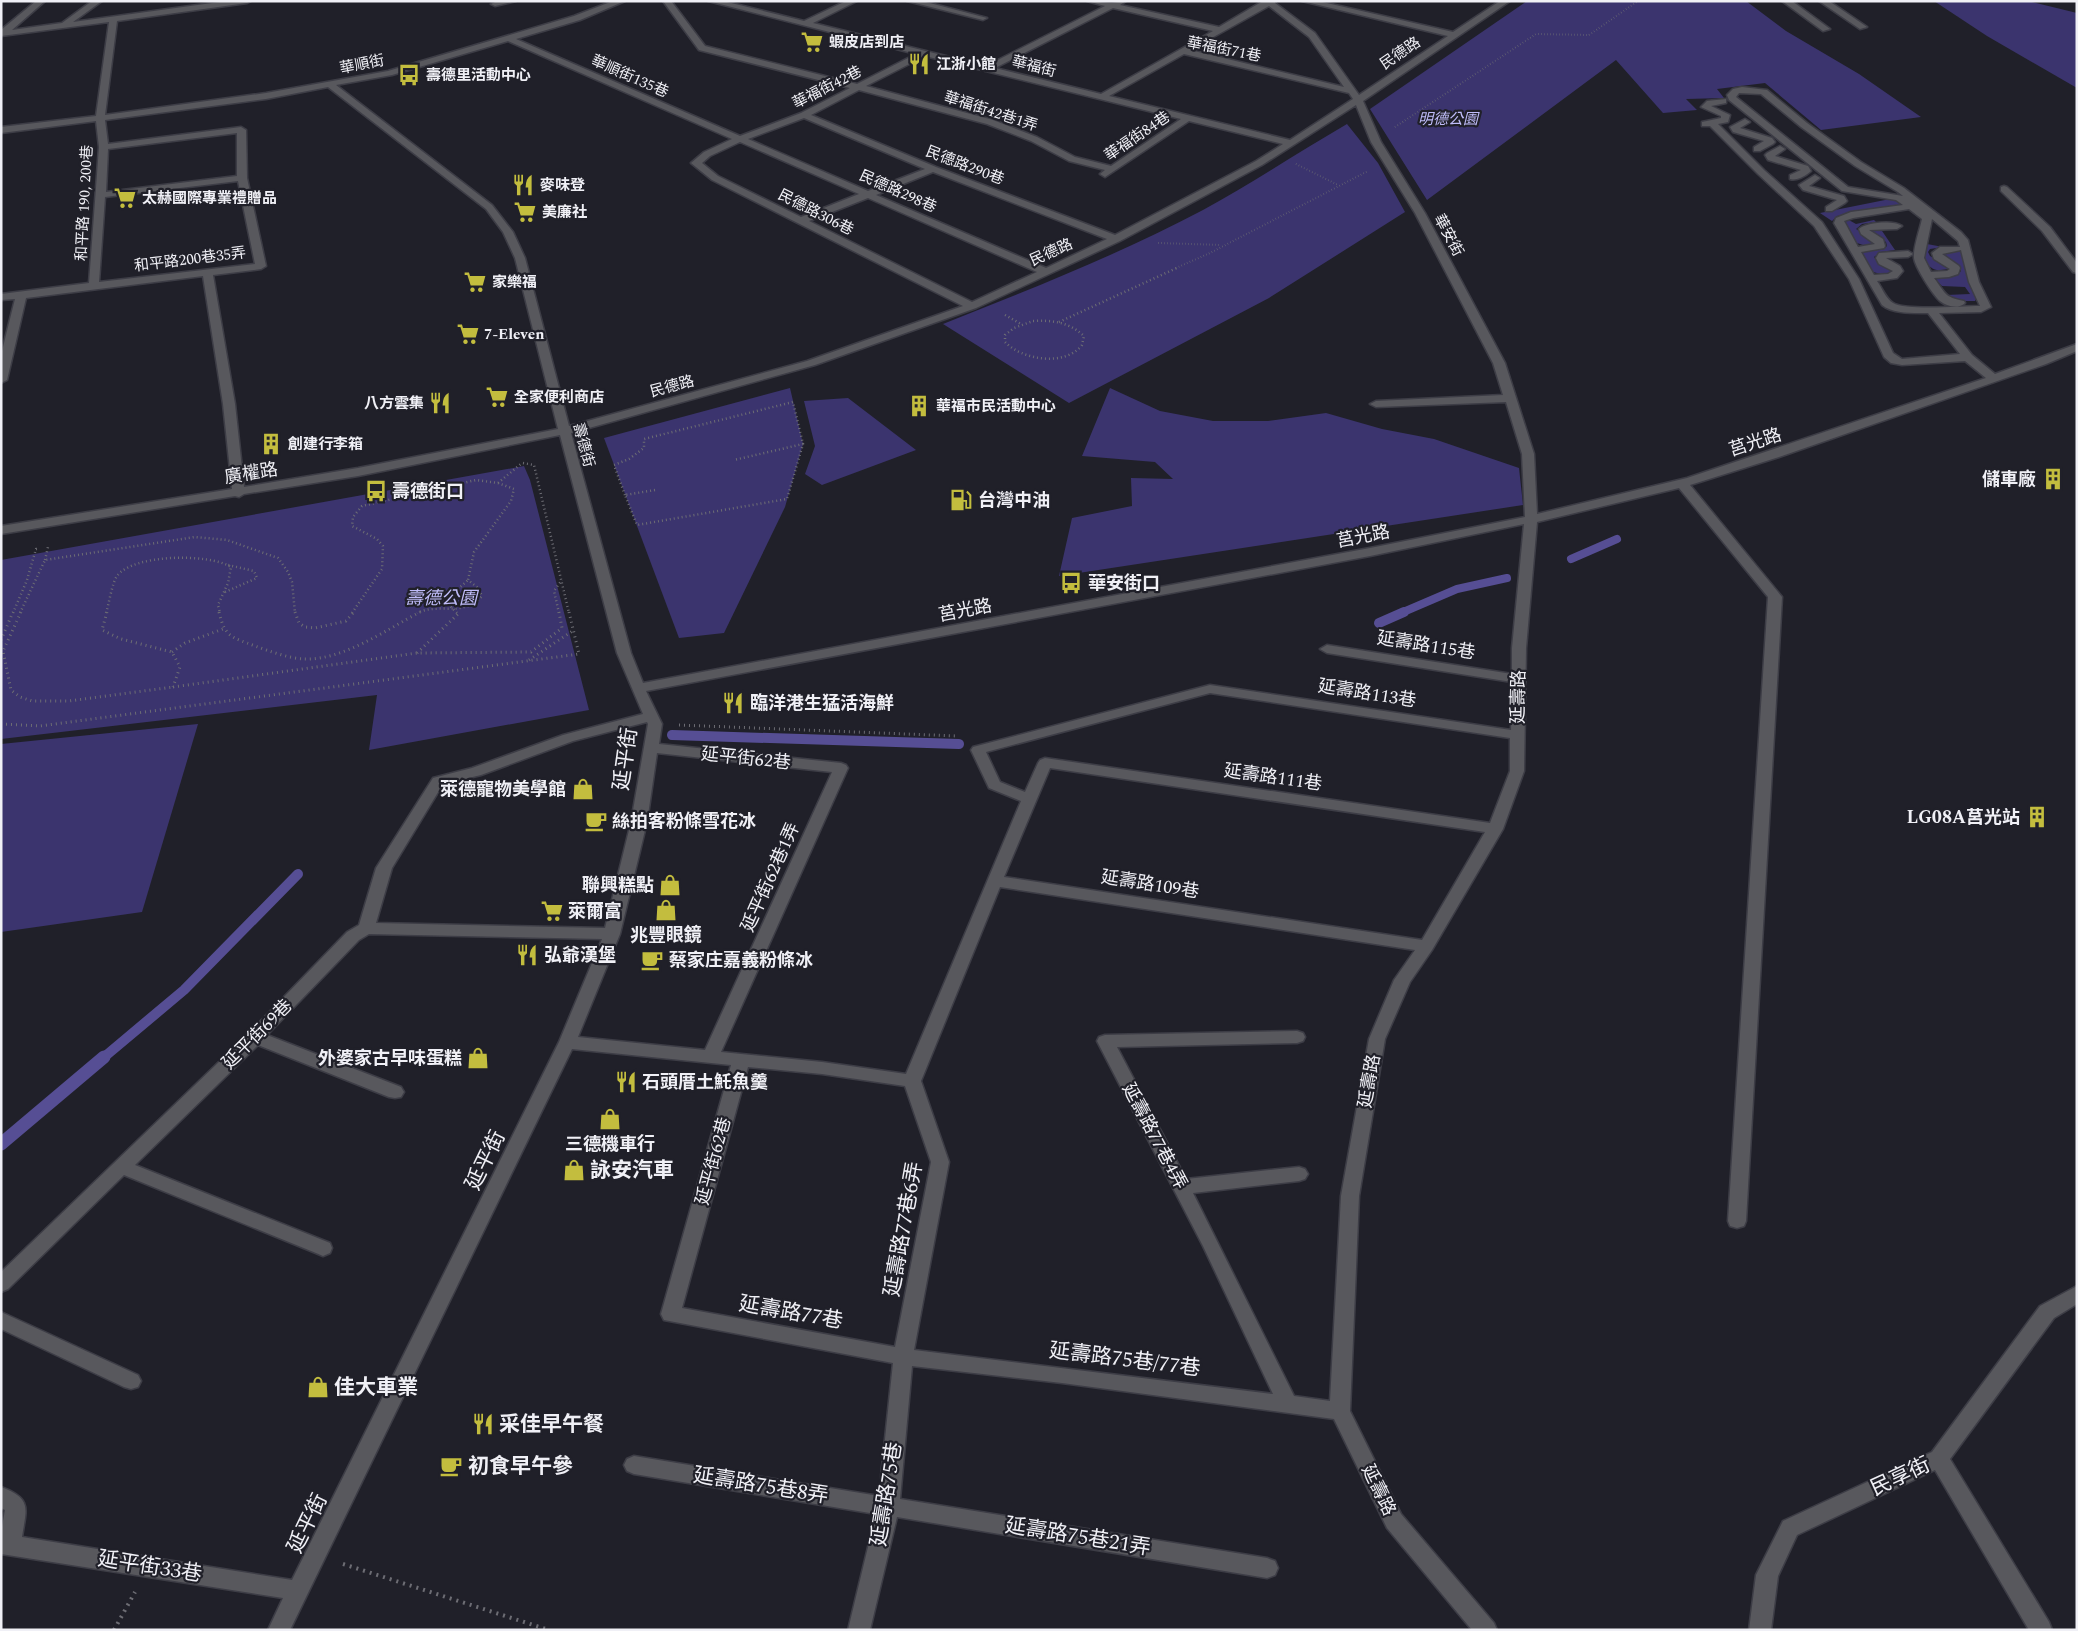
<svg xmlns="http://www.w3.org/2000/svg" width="2078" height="1631" font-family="Spectral,'Noto Sans TC',serif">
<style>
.green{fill:#3b346e}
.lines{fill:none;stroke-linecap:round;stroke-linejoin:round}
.stream-far2{stroke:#564e94;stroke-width:8}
.stream-far1{stroke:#564e94;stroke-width:10}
.stream{stroke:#564e94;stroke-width:13}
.minor-casing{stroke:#3d3d46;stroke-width:3}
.path-far3{stroke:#6d6d74;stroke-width:2;stroke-dasharray:0.5 2.5;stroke-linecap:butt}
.path-far2{stroke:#6d6d74;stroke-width:2.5;stroke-dasharray:1 3;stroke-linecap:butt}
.path-far1{stroke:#6d6d74;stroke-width:3;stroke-dasharray:1 4;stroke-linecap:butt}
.path{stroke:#6d6d74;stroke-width:4;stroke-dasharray:2 5;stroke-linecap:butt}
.minor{fill:#58585d;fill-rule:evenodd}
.labels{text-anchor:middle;stroke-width:4.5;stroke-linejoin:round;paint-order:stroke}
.far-poi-label{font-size:15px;font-weight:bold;fill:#f0f0f6;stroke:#202029;text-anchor:start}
.far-street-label{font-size:15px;fill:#f0f0f6;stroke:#202029}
.far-park-label{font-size:15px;font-style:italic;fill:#bfbcf9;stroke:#202029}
.street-label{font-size:18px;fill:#f0f0f6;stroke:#202029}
.poi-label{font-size:18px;font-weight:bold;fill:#f0f0f6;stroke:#202029;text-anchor:start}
.park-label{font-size:18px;font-style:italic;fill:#bfbcf9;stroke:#202029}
.near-street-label{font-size:21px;fill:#f0f0f6;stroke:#202029}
.near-poi-label{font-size:21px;font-weight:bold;fill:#f0f0f6;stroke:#202029;text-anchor:start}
</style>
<rect width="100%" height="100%" fill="#202029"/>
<g class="green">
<path d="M1527,1h219l40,30 73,43 62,43 -100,13 -56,-47 -48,6 7,9 -38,1 11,11 -34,3 -47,-53 -189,140 -57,-91z"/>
<path d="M1934,1h94l49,12v75l-90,-52z"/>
<path d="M1347,124l31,39 27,49 -136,86 -200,105 -126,-79c88,-35 177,-70 260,-114 49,-27 96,-58 144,-86z"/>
<path d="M1890,199l13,4 -3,3 -63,10 -5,5 -12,-8z"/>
<path d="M1847,219l9,5 18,-4 2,2 -14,2 -6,5 18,11 2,3 -10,3 -12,-4 -11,-19v-3z"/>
<path d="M1880,228l15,22 -14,2 -7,5 4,5 13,7v3l-6,3 -12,-3 -12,-17 2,-3 21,-3 3,-3 -1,-4 -16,-11z"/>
<path d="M1927,244l16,3 -13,2 -2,3 2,4 18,11 -1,2c-12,3 -16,0 -23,-9z"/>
<path d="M1950,250l12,1 15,46 -2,4h-21l-8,-6 24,-1 -5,-7 -23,-1 -6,-6c7,-6 18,0 25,-9v-3l-17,-10 -3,-4z"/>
<path d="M790,388l13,56 -18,63 -61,126 -45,5 -75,-200z"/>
<path d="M1110,388l50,23 53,10h55l58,-8 56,16 52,10 85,29 4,37 -464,71 13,-58 60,-12 -1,-28 42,1 -18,-17 -73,-6z"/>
<path d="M848,398l68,52 -94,35 -17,-11 10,-28 -11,-45z"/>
<path d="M524,466l6,14 59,230 -220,40 8,-55 -376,44v-179z"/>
<path d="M198,724l-56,188 -141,20v-188z"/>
</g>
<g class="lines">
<g class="stream-far2">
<path d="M1571,559l46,-20"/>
<path d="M1401,613l56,-24 50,-11"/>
</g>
<g class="stream-far1">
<path d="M1379,623l25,-11"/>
<path d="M672,735l287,9"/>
<path d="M103,1058l81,-68 114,-116"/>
</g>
<path class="stream" d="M1,1144l103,-87"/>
<g class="minor-casing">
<g id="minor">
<path d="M36,1h9l-33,29 50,-7 30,-22h10l-29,21 154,-21h24l-4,2 -130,18 -12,94 161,-22 122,-22 186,-55 39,-15h12l-45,19 -64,19 224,97 61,-23 49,-25 -151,-38 -36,-49h8l34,45 152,38 59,-30 -208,-53h15l81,20 42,-20h11l-44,22 173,43 119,-60 -18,-5 24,2 15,-2 -6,4 99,22 44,-26h13l-1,2 40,30 44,62 89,-59 -146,-35h16l135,31 47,-31h10l-147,100 18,41 44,71 80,150 29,91 3,60 150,-36 299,-100 -21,-17 -63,4 -11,-2 -7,-6 -35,-78 -35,-53 -56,-52 -48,-48h-8v-4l19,-4v-2l-20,-9 6,-6 19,-2v4l-15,3 19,9 -2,7 -10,2 46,46 58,52 37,57 34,74 9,6 58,-5 -32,-41c-15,0 -35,1 -46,-8l-48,-82 2,-5 15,-6 52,-7 -7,-5 -54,-9 -113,-91 -2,-5 6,-6 9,-2 25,3 40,33 54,39 43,26 57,44 7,8 11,42 12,25 -10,5 -42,1 33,42 23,19 82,-30v7l-31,13 -267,93 -89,28 92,112 -36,624 -2,5 -7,2 -7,-2 -2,-5 40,-624 -89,-109 -142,34 -11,126 -2,123 -21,58 -71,121 -22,32 -25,57 -26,157 -9,215 51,103 93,109 3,7h-25l-85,-102 -53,-109 -272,-36 -150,-17 -12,133 367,59 8,3 3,7 -3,7 -8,3 -370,-61 -27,113h-22l28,-116 -242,-40 -7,-3 -3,-6 3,-6 7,-3 245,40 14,-133 -229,-43 -3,-6 70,-249 -159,-16 -282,581h-22l15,-32 -282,-44v-22l4,-22 -4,-2v-21c32,12 25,22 21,50l270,43 267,-538 43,-103 -233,-5 -10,6 -92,95 134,52 3,5 -3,5 -6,1 -6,-1 -131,-52 -123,120 195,78 2,5 -2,5 -7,3 -7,-3 -192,-78 -116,114 -7,3v-20l248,-239 98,-101 12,-7 17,-57 57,-90 39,-10 91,-33 80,-21 -26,-61 -57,-218 -202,41 -114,18 -5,3 -4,-1 -234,38v-8l231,-37 -9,-85 -20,-128 -177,22 -19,82 -6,3v-28l14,-56 -14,1v-6l88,-11 10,-136 -3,-26 -95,12v-6l95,-11 13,-94 -108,14v-6zM1269,6l40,31 35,50 -154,-37zM1113,8l100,23 -112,63 -106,-26zM508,41l224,98 -28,13 -13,11 21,17 251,126 -156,55 -238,65 -44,-168 -12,-26 -21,-27 -156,-120 56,-10zM1184,54l165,39 4,6 -63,41 -181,-44zM925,56l256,63 -70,47 -36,-9 -38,-20 -44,-17 -127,-34zM328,87l158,122 17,23 12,26 43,171 -200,39 -114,19 -9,-83 -22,-129 48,-6 5,-3 -19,-88 -1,-48 -5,-3 -133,17 -3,-24 161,-21zM859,90l128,34 44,17 38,20 36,9 -5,4 5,3 84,-56 94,23 -27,17 -141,74 -179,-68 -125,-52zM1739,93l22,1 40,33 54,39 43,26 5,4 -55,-9 -112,-90zM1356,105l15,37 44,71 78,150 10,32 -127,6 -6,3 6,3 130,-5 16,52 3,63 -155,31 -727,135 -12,-30 -60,-220 244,-68 161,-57 144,-67 142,-76zM804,118l121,51 -57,22 -120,-52zM237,133v43l-131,16 2,-43zM740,142l119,52 -58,23 -83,-41 -16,-13 8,-7zM933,172l174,67 -61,29 -170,-73zM238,181l17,83 -156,18 6,-85zM868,198l169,74 -65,30 -163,-81zM1909,209l13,10c-2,10 -9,29 -8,39 1,9 19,37 26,43 7,6 19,8 25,2l-1,-2c-20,-4 -18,-7 -30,-23l15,-1 9,-3 2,-6 -1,-2 -17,-12 19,-4 8,32 11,24c-18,0 -74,5 -87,-3 -7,-4 -11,-15 -16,-22l20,-3 6,-7 -3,-5 -14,-8 22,-1 5,-3 -5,-3 -29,2 -3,5 3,6 14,7 -5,3 -14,1 -13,-23 23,-4 1,-2 -2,-7 -14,-9 28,-1 5,-3c-8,-6 -36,-4 -43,3l2,5 14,10 -17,3 -14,-26 9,-3zM1932,219l26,22 2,6h-20l-8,6 2,6 16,10 -3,2 -16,1 -7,-14zM1524,524l-12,124v26l-185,-29 -7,4 7,4 185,29 -1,48 -301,-45 -237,62 -2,3 18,38 32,13 -115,273 -84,-12 -101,-10 127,-284 -2,-3 -5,-2 -182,-19 3,-20 -16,-33 724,-135zM1210,693l300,45v33l-20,52 -445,-65 -5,2 -2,3 -13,29 -25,-10 -14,-30zM647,722l1,2 -17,98 -26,106 -229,-5 16,-55 51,-84 38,-9 92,-34zM657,753l175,19 -127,278 -127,-13 42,-103 27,-112zM1050,768l435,64 -63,108 -418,-63zM1000,887l415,63 -21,30 -25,59 -28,157 -11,205 -36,-5 -101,-203 106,-12 6,-2 3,-5 -3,-5 -6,-2 -113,12 -69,-132 180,-4 6,-2 2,-4 -2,-4 -6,-2 -192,4 -6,2 -2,4 106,205 70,148 -359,-44 35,-188 -28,-81zM748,1067l74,7 83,12 26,76 -36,185 -213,-39z"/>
<path d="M497,1h19l-21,5 -4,-2z"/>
<path d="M907,1h15l65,17 -4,2z"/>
<path d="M1782,1h10l38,28 -7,2z"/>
<path d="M1819,1h10l38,26 -7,2z"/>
<path d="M1745,119l5,3 -10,6 32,10 3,4 -2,2 -13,7h-6v-4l10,-6 -31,-9 -3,-5z"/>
<path d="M1780,146l5,3 -10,7 33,10 3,5c-5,5 -15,10 -21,8v-4l11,-5 -33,-10 -3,-5 2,-2z"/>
<path d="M1815,175l5,3 -11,8 35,10 3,5 -2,2 -13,8h-6v-4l11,-7 -34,-10 -4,-5z"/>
<path d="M2004,186l3,1 43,40 27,36v10l-4,-1 -31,-41 -41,-40v-4z"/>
<path d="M2077,1286v18l-23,14 -104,141 99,163 3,8h-23l-94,-160 -138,65 -19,41 -7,54h-22l7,-55 27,-54 149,-69 108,-146z"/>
<path d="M1,1312l137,63 3,6 -3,6 -7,2 -7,-2 -123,-58z"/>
</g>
</g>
<g class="path-far3">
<path d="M1395,127l141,-93 53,1 49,-34"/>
<path d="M1296,164l42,21"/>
<path d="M1158,243l63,2"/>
<path d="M1176,268l34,-15 158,-82"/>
</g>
<g class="path-far2">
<path d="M1005,315l16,9"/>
<path d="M1033,321c19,-1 36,1 51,15l-2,9c-17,22 -60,15 -77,-3v-7l9,-7z"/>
<path d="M1059,322l120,-55"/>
<path d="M523,463l11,2 35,148"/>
<path d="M498,483l24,-20"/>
<path d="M655,490l-30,5 12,30 150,-26 16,-55 -69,16"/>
<path d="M625,495l-11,-30 15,-6 15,-11v-9l149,-37 10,42"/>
<path d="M45,560l3,-13"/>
<path d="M225,592l32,-14 -3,-7 -26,-6"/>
<path d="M13,613l14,-33 9,-31h2"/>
<path d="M20,613l25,-53 150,-23 32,3 51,18 10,14 4,10 3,31"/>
<path d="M106,613c3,-9 6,-30 11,-37 16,-22 92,-23 114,-9l-3,16 -10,22 2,8"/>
<path d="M352,613l30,-44 1,-23 -6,-7 -25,-13 1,-9 9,-11 114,-26 22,3 16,6 -3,12 -37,51 -6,28 10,8 4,8c-19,22 -42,6 -65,17"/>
<path d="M457,613l-8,-8 -2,-6 21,-19"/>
<path d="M559,613l-5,-22 8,-11"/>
</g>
<g class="path-far1">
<path d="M21,612l-18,39 8,39 9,7 12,4h37l104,-14"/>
<path d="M107,612l-5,18 19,9 51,13 8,15 -7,20"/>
<path d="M219,612c6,26 13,25 36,34 14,5 33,12 48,13 39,2 83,-29 117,-47"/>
<path d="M295,612l4,11 6,4 10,1 31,-7 8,-9"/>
<path d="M1,640l12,-28"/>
<path d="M172,652l13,-9 38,-14"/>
<path d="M417,653l41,-39 -2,-2"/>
<path d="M529,660l45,-30"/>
<path d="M173,687l244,-34 114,-1 31,-24 -3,-16"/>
<path d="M1,724l39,2 539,-72 -10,-42"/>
<path d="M679,725l278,11"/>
</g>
<g class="path">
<path d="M343,1564l206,66"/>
<path d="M114,1630l21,-38"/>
</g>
<use href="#minor" class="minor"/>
</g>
<defs>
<g id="supermarket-bare" transform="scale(1.725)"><path d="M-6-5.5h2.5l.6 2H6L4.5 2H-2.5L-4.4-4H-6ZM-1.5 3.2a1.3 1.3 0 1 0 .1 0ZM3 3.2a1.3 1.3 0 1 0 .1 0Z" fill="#c3bd3e" stroke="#202029" stroke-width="2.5" paint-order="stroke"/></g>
<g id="restaurant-bare" transform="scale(1.725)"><path d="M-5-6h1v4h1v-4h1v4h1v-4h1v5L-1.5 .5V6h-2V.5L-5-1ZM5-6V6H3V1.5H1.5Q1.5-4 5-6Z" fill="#c3bd3e" stroke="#202029" stroke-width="2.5" paint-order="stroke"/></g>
<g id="bus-bare" transform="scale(1.725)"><path d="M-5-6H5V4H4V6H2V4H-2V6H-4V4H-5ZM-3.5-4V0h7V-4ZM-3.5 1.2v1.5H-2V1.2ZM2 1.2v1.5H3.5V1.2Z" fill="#c3bd3e" stroke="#202029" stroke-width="2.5" paint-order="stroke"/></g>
<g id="building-bare" transform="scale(1.725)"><path d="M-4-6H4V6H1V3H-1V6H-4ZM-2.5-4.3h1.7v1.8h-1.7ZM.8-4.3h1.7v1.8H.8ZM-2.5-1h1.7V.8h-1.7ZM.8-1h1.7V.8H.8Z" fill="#c3bd3e" stroke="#202029" stroke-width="2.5" paint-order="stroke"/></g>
<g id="fuel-bare" transform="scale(1.725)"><path d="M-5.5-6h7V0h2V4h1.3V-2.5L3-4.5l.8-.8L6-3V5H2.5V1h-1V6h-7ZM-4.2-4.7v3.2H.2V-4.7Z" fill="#c3bd3e" stroke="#202029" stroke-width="2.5" paint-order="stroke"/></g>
<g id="shop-bare" transform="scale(1.725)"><path d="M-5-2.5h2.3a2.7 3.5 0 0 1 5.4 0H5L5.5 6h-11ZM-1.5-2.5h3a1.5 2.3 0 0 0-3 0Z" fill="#c3bd3e" stroke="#202029" stroke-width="2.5" paint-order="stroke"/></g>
<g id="cafe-bare" transform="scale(1.725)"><path d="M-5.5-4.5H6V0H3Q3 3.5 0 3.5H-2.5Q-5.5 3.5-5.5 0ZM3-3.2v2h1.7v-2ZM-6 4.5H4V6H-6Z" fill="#c3bd3e" stroke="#202029" stroke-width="2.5" paint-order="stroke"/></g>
</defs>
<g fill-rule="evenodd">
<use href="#supermarket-bare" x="812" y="42"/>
<use href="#restaurant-bare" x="919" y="64"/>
<use href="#bus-bare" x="409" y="75"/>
<use href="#restaurant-bare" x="523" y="185"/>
<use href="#supermarket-bare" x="125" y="198"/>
<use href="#supermarket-bare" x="525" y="212"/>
<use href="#supermarket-bare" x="475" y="282"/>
<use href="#supermarket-bare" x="468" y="334"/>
<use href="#supermarket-bare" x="497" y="397"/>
<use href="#restaurant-bare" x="440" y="403"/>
<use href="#building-bare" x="919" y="406"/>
<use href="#building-bare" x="271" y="444"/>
<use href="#building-bare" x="2053" y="479"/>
<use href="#bus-bare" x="376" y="491"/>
<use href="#fuel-bare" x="961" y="500"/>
<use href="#bus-bare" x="1071" y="583"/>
<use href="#restaurant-bare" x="733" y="703"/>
<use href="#shop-bare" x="583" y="789"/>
<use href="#building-bare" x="2037" y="817"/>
<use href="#cafe-bare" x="596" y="821"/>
<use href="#shop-bare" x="670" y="885"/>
<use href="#shop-bare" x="666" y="910"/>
<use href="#supermarket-bare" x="552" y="911"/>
<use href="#restaurant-bare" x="527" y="955"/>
<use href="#cafe-bare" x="652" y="960"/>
<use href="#shop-bare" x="478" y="1058"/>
<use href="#restaurant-bare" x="626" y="1082"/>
<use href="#shop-bare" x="610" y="1119"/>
<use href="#shop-bare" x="574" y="1170"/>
<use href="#shop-bare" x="318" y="1387"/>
<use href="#restaurant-bare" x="483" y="1424"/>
<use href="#cafe-bare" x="451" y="1466"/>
</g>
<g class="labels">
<g class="far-poi-label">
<text x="829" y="47">蝦皮店到店</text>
<text x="936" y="69">江浙小館</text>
<text x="426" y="80">壽德里活動中心</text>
<text x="540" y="190">麥味登</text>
<text x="142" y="203">太赫國際專業禮贈品</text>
<text x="542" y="217">美廉社</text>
<text x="492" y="287">家樂福</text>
<text x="484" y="339">7-Eleven</text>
<text x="514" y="402">全家便利商店</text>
<text x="424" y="408" text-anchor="end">八方雲集</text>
<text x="936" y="411">華福市民活動中心</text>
<text x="288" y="449">創建行李箱</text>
</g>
<g class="far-street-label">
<text transform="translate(1224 49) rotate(11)" y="5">華福街71巷</text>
<text transform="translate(1400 53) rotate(-34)" y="5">民德路</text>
<text transform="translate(362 64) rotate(-11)" y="5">華順街</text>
<text transform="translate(1034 66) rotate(14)" y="5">華福街</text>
<text transform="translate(630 76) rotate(24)" y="5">華順街135巷</text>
<text transform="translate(827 87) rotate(-27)" y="5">華福街42巷</text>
<text transform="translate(991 111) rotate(18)" y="5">華福街42巷1弄</text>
<text transform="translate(1137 136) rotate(-34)" y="5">華福街84巷</text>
<text transform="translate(965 165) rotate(21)" y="5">民德路290巷</text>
<text transform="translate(898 191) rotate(24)" y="5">民德路298巷</text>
<text transform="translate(84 203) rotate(-87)" y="5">和平路 190, 200巷</text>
<text transform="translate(816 212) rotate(27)" y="5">民德路306巷</text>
<text transform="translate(1449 235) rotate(62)" y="5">華安街</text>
<text transform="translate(1051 252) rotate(-24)" y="5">民德路</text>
<text transform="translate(190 259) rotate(-7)" y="5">和平路200巷35弄</text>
<text transform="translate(672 386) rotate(-15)" y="5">民德路</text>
<text transform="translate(584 445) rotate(75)" y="5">壽德街</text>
</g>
<g class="far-park-label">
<text x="1448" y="124">明德公園</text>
</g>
<g class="street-label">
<text transform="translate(1755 442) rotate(-18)" y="6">莒光路</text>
<text transform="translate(251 473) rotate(-9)" y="6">廣權路</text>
<text transform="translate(1363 536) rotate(-11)" y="6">莒光路</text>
<text transform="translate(965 610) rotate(-11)" y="6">莒光路</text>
<text transform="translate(1426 645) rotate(9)" y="6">延壽路115巷</text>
<text transform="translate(1367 693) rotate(9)" y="6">延壽路113巷</text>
<text transform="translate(1518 697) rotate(-89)" y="6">延壽路</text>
<text transform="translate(746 758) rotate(6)" y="6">延平街62巷</text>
<text transform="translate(1273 777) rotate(8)" y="6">延壽路111巷</text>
<text transform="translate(770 877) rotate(-66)" y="6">延平街62巷1弄</text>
<text transform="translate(1150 884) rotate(9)" y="6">延壽路109巷</text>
<text transform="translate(257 1034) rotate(-45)" y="6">延平街69巷</text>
<text transform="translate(1369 1081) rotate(-80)" y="6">延壽路</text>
<text transform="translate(1155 1136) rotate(62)" y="6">延壽路77巷4弄</text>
<text transform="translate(713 1161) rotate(-75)" y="6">延平街62巷</text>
<text transform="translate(1379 1490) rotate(64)" y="6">延壽路</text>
</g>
<g class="poi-label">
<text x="2036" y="485" text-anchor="end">儲車廠</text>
<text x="392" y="497">壽德街口</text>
<text x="978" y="506">台灣中油</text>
<text x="1088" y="589">華安街口</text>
<text x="750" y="709">臨洋港生猛活海鮮</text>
<text x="566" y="795" text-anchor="end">萊德寵物美學館</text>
<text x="2020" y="823" text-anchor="end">LG08A莒光站</text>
<text x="612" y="827">絲拍客粉條雪花冰</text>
<text x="654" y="891" text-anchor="end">聯興糕點</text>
<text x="568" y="917">萊爾富</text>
<text x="666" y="941" text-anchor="middle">兆豐眼鏡</text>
<text x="544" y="961">弘爺漢堡</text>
<text x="669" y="966">蔡家庄嘉義粉條冰</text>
<text x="462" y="1064" text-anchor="end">外婆家古早味蛋糕</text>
<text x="642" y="1088">石頭厝土魠魚羹</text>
<text x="610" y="1150" text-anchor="middle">三德機車行</text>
</g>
<g class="park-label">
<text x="441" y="604">壽德公園</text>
</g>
<g class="near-street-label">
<text transform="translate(625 759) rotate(-82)" y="7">延平街</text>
<text transform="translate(485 1160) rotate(-64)" y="7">延平街</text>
<text transform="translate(903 1229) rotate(-80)" y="7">延壽路77巷6弄</text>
<text transform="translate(791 1312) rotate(10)" y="7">延壽路77巷</text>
<text transform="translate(1125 1359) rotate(7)" y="7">延壽路75巷/77巷</text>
<text transform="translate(1900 1476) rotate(-25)" y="7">民享街</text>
<text transform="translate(761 1485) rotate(9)" y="7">延壽路75巷8弄</text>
<text transform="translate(886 1494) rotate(-81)" y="7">延壽路75巷</text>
<text transform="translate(307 1523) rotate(-64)" y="7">延平街</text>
<text transform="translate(1078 1536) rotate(9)" y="7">延壽路75巷21弄</text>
<text transform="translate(150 1566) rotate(9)" y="7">延平街33巷</text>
</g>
<g class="near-poi-label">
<text x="590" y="1177">詠安汽車</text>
<text x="334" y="1394">佳大車業</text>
<text x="499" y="1431">采佳早午餐</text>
<text x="468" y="1473">初食早午參</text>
</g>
</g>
<rect width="2078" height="1631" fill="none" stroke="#f0f0f6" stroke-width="5"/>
</svg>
